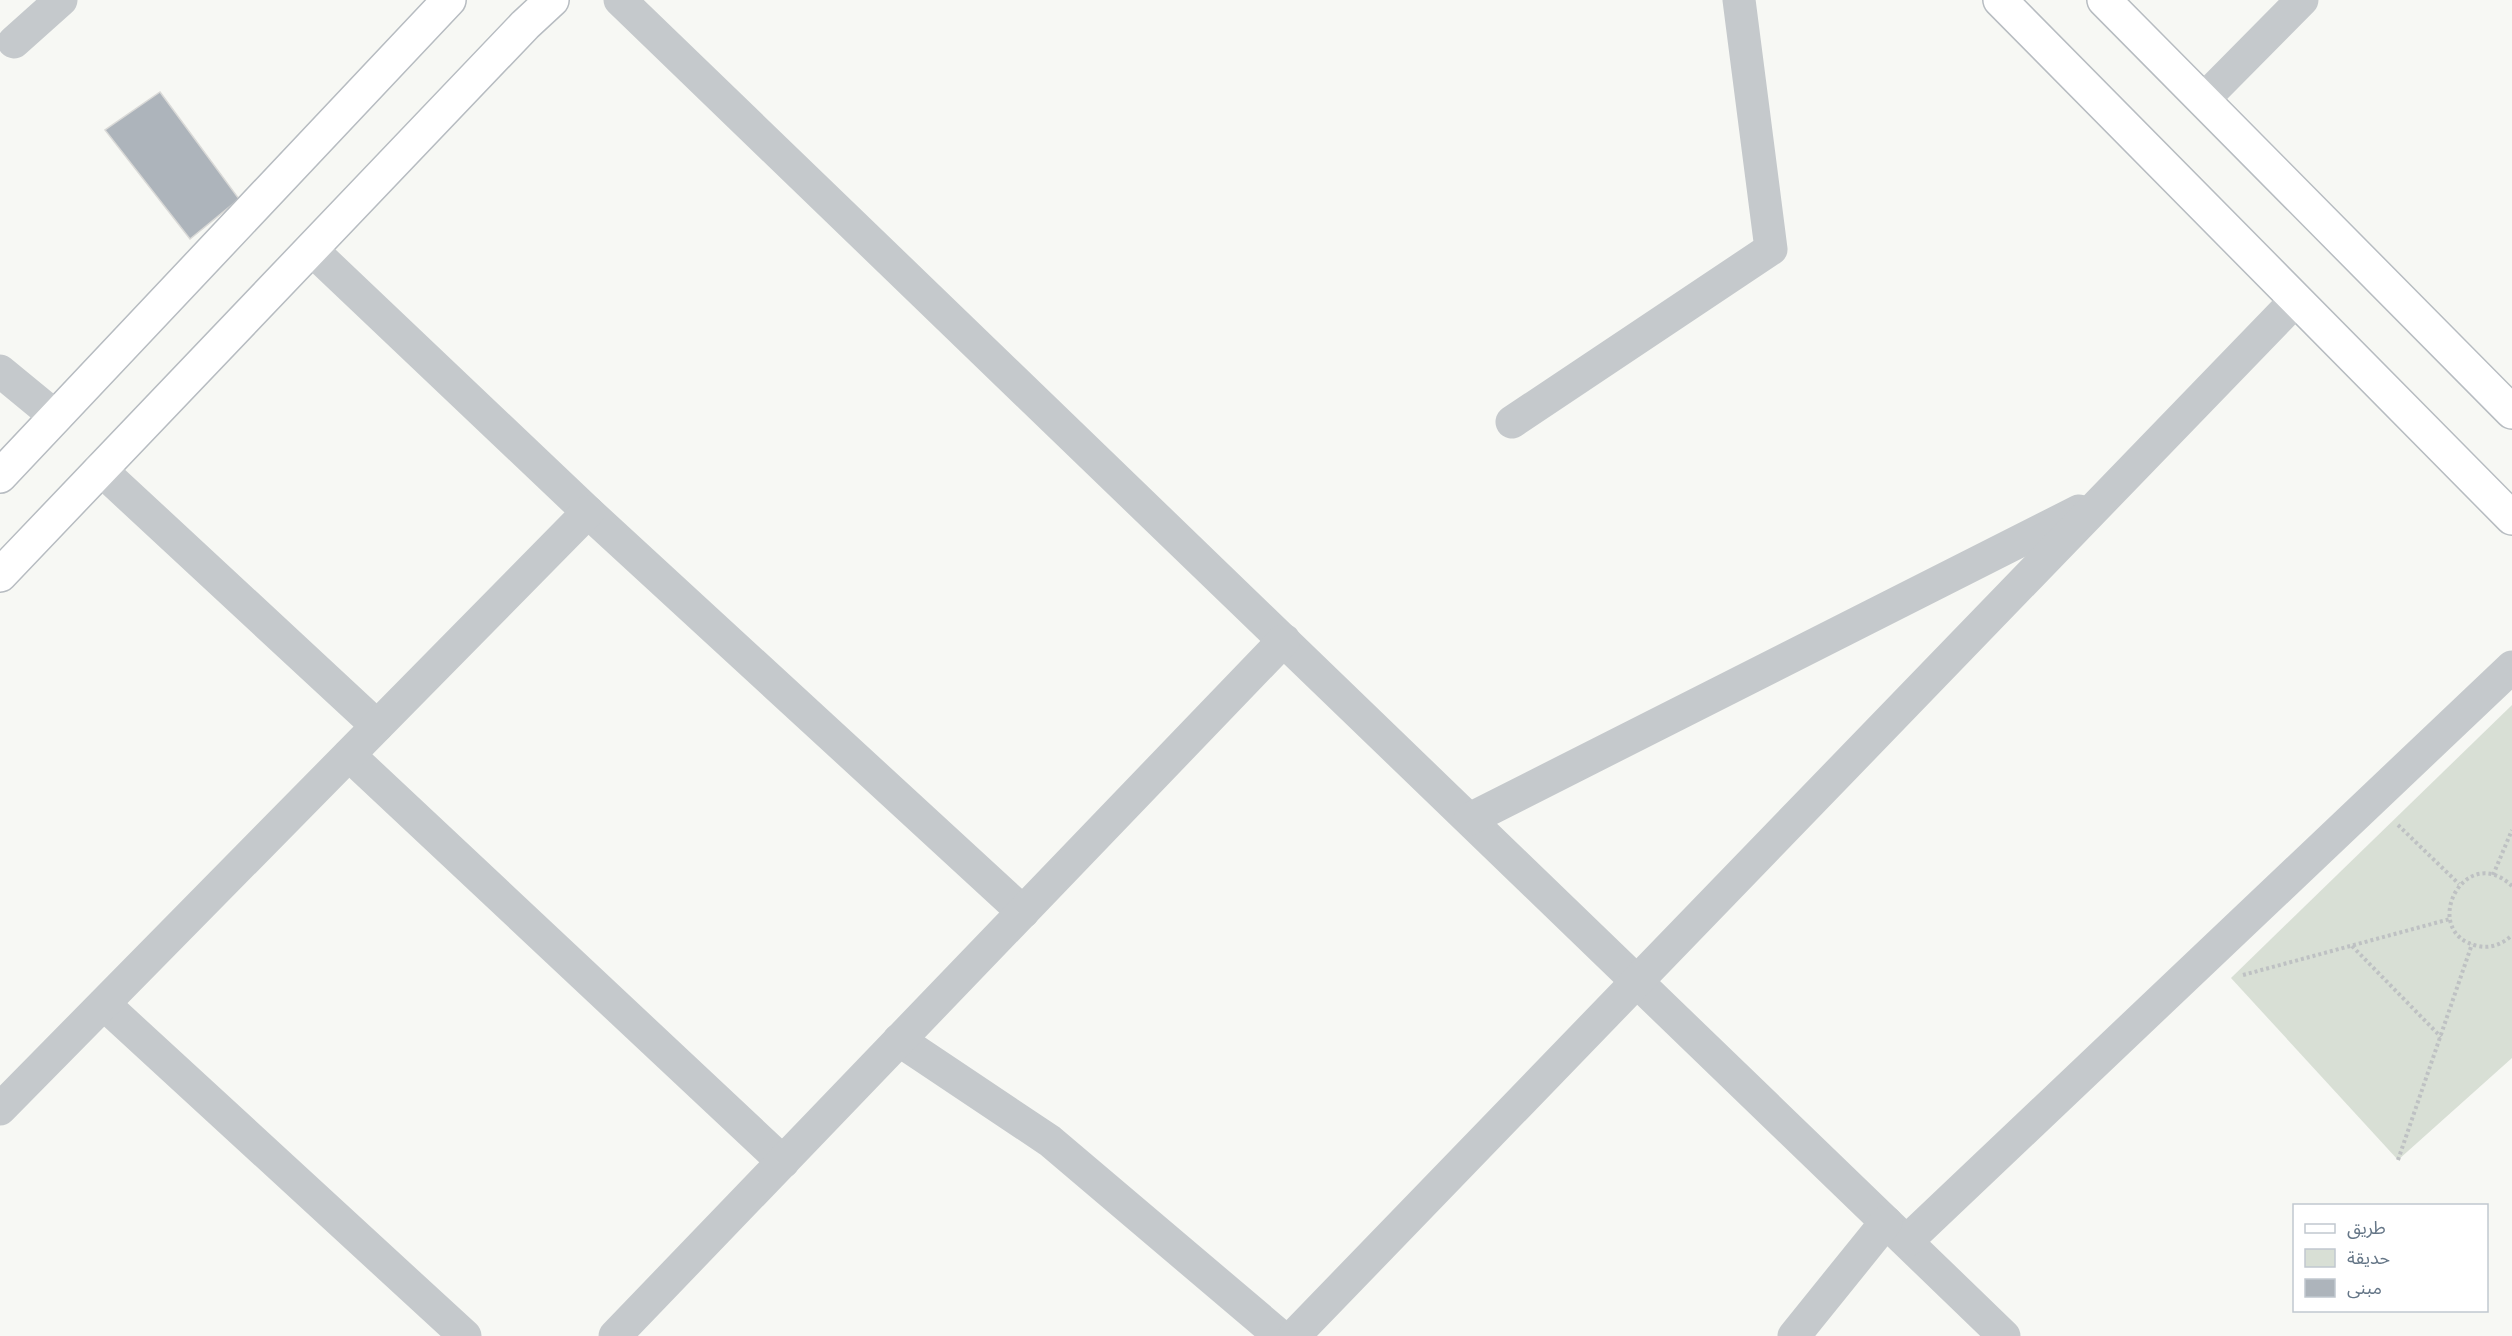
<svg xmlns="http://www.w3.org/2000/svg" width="2512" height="1336" font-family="'Varela Round','Noto Sans Arabic',sans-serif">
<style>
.green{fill:#d8dfd5}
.building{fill:#adb4bb;stroke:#d9d9d7;stroke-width:1.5}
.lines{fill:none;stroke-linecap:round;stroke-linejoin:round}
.secondary-casing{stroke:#b7bcc1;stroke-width:36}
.path{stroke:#bec1c3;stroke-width:4;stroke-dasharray:3 3;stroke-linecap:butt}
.minor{stroke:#c5c9cc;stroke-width:33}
.secondary{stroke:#fff;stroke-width:33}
</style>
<rect width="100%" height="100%" fill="#f7f8f4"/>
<path class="green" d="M2512,705v353l-114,102 -167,-182z"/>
<path class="building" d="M160,92l79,107 -49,40 -85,-109z"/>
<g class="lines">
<g class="secondary-casing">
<g id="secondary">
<path d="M2000,0l512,518"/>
<path d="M2104,0l408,412"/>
<path d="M0,476l449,-476"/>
<path d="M0,575l525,-550 27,-25"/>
</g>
</g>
<g class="path">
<path d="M2398,825l61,59"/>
<path d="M2493,875l19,-45"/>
<path d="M2512,886c-48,-46 -94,47 -34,60 12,3 25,-2 34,-11"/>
<path d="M2352,946l89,91"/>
<path d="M2243,975l207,-56"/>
<path d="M2398,1160l74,-216"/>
</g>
<g class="minor">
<path d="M620,0l1384,1336"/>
<path d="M14,42l47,-42"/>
<path d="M2203,100l99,-100"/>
<path d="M311,249l277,263 435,400"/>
<path d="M0,371l56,46"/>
<path d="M1512,422l259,-173 -32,-249"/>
<path d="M100,469l277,257"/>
<path d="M349,755l434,407"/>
<path d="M1470,819l609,-308"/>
<path d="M104,1004l361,332"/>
<path d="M899,1040l151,101 230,195"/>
<path d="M0,1109l588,-597"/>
<path d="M1907,1241l605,-574"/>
<path d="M615,1336l669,-696"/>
<path d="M1294,1336l1002,-1036"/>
<path d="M1794,1336l92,-114"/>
</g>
<use href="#secondary" class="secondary"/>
</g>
<rect x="2293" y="1204" width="195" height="108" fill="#ffffff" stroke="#c1c8cf" stroke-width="1.5"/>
<rect x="2305" y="1224" width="30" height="9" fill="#ffffff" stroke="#c1c8cf" stroke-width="1.5"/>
<text x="2347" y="1234" font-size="18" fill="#657687">طريق</text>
<rect x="2305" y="1249" width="30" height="18" fill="#d8dfd5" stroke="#c1c8cf" stroke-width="1.5"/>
<text x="2347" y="1264" font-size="18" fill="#657687">حديقة</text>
<rect x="2305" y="1279" width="30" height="18" fill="#adb4bb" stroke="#c1c8cf" stroke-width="1.5"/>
<text x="2347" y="1294" font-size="18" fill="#657687">مبنى</text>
</svg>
